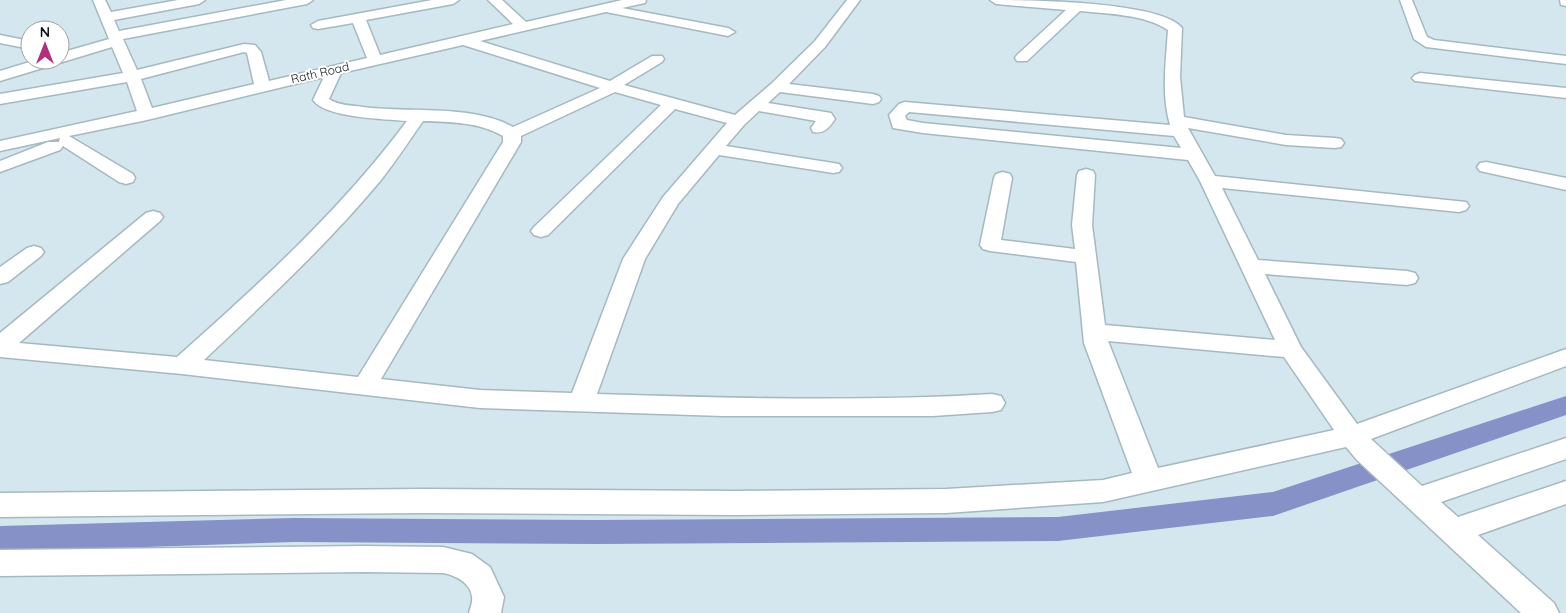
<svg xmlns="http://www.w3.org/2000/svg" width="1566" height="613" font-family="Quicksand,sans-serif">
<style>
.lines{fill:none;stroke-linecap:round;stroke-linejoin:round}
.canal{fill:#8691c7;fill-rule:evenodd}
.minor-casing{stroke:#a6b8c0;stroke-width:3}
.minor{fill:#fff;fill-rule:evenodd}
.labels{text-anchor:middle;stroke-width:4;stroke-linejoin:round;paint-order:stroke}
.far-street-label{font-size:12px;fill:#0e1518;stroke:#fff}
</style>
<rect width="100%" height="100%" fill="#d4e7ef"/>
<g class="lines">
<path class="canal" d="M1566,396v19l-293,101 -215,25 -462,3 -302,-2 -294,10v-26l294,-8 302,2 462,-3 215,-25z"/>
<g class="minor-casing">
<g id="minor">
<path d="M93,0h12l6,12 67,-12h27l-6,4 -85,16 5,11 167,-31h27l-6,4 -184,35 14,31 107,-26 11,1 6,7 8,29 98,-23 -14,-35 -35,6 -5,-1 -2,-3 7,-4 114,-21h27l-6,4 -87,16 14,35 133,-31 -25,-24h14l24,22 96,-22h24l-1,3 -23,5 106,20 7,4 -7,4 -122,-24 -126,29 130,40 42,-25h10l2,3 -2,3 -38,23 111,30 36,-31 44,-43 32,-41h13l-35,47 -36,37 84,10 6,2 2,3 -2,3 -6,2 -93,-12 -12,11 57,9 6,1 4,6c-6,9 -11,15 -22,13l-2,-4 5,-7 -57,-10 -15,14 -18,21 107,17 6,1 3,4 -3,4 -6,1 -114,-18 -41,49 -33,55 -48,135c131,4 264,8 395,0l9,2 4,7 -4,7 -9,2 -59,4h-210l-243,-8 -298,-34 -182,-17v-24l146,-120 7,-2 7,2 3,4 -3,4 -141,122 158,14c82,-73 164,-147 230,-236 -22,-2 -82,-3 -94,-21l11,-23 -177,43 -78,16 64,38 2,4 -2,4 -7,2 -7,-2 -56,-36 -3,4 -60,22v-11l48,-19h11l1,-4 -60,13v-10l137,-30 -10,-29 -127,22v-10l123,-21 -11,-26 -112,34v-10l36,-11h24v-7l49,-14zM463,45l137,43 -87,39c-41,-23 -104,-14 -150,-20 -11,-2 -24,-1 -34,-8l12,-26zM244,52l3,1 7,31 -102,24 -11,-29zM615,92l46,13 -127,122 -3,4 3,4 7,2 7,-2 127,-126 52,14 -64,74 -40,62 -51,134 -92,-3 -99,-11 140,-237v-6zM423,121c28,1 56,1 80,15v6l-145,235 -154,-17c61,-58 123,-115 177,-180 15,-19 28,-39 42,-59z"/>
<path d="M990,0c35,0 172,1 192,28l-2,49 4,40 102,18 49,3 6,1 3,4 -3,4 -6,1 -49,-3 -98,-17 27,48 251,26 3,4 -3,4 -7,2 -237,-24 36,72 149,11 8,2 3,5 -3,5 -8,2 -142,-11 36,73 56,77 209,-75v17l-195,73 51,47 144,-48v21l-125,43 17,15 108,-36v23l-88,31 76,68 5,10h-38l-164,-153 -11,-13 -243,55 -157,11 -212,2 -312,-2 -422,4v-24l422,-4 312,2 212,-2 157,-9 29,-7 -48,-130 -8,-81 -86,-11 -7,-2 -3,-4 14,-67 2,-4 7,-2 7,2 2,4 -11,62 74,9 -3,-24 5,-50 2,-4 7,-2 7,2 2,4 -3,50 13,100 170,15 -75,-159 -12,-21 -265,-27 -30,-5 -4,-13 10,-11 6,-2 265,23c-9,-31 -4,-64 -2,-95 -24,-16 -60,-16 -88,-19l-53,50h-10l-2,-3 2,-3 49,-45 -70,-6zM909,112l265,24 7,12 -258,-25 -16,-3 -2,-4zM1108,341l176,16 50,73 -176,38z"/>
<path d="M1400,0h12l15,37 7,3 132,16v8l-140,-17 -12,-8z"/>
<path d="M1560,0h6v6l-5,-1z"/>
<path d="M0,35l30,6v8l-30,-6z"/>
<path d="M1420,73l146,15v10l-151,-17 -3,-3 3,-3z"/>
<path d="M1486,162l80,16v12l-86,-19 -3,-4 3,-4z"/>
<path d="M34,246l7,2 3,4 -3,4 -33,26 -8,2v-17l27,-19z"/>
<path d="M364,546l79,1 29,7 18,13 14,30 -3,16h-32c1,-5 4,-11 3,-16 -1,-14 -17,-22 -29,-24l-79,-1 -364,4v-26z"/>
</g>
</g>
<use href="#minor" class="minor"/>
</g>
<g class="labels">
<g class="far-street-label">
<text transform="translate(320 73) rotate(-13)" y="4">Rath Road</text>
</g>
</g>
<g transform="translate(45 45)"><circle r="24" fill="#ffffff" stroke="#9fa1a3"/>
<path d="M0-4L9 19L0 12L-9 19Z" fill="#b0317e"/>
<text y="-8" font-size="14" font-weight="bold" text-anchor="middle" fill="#0e1518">N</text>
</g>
</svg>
